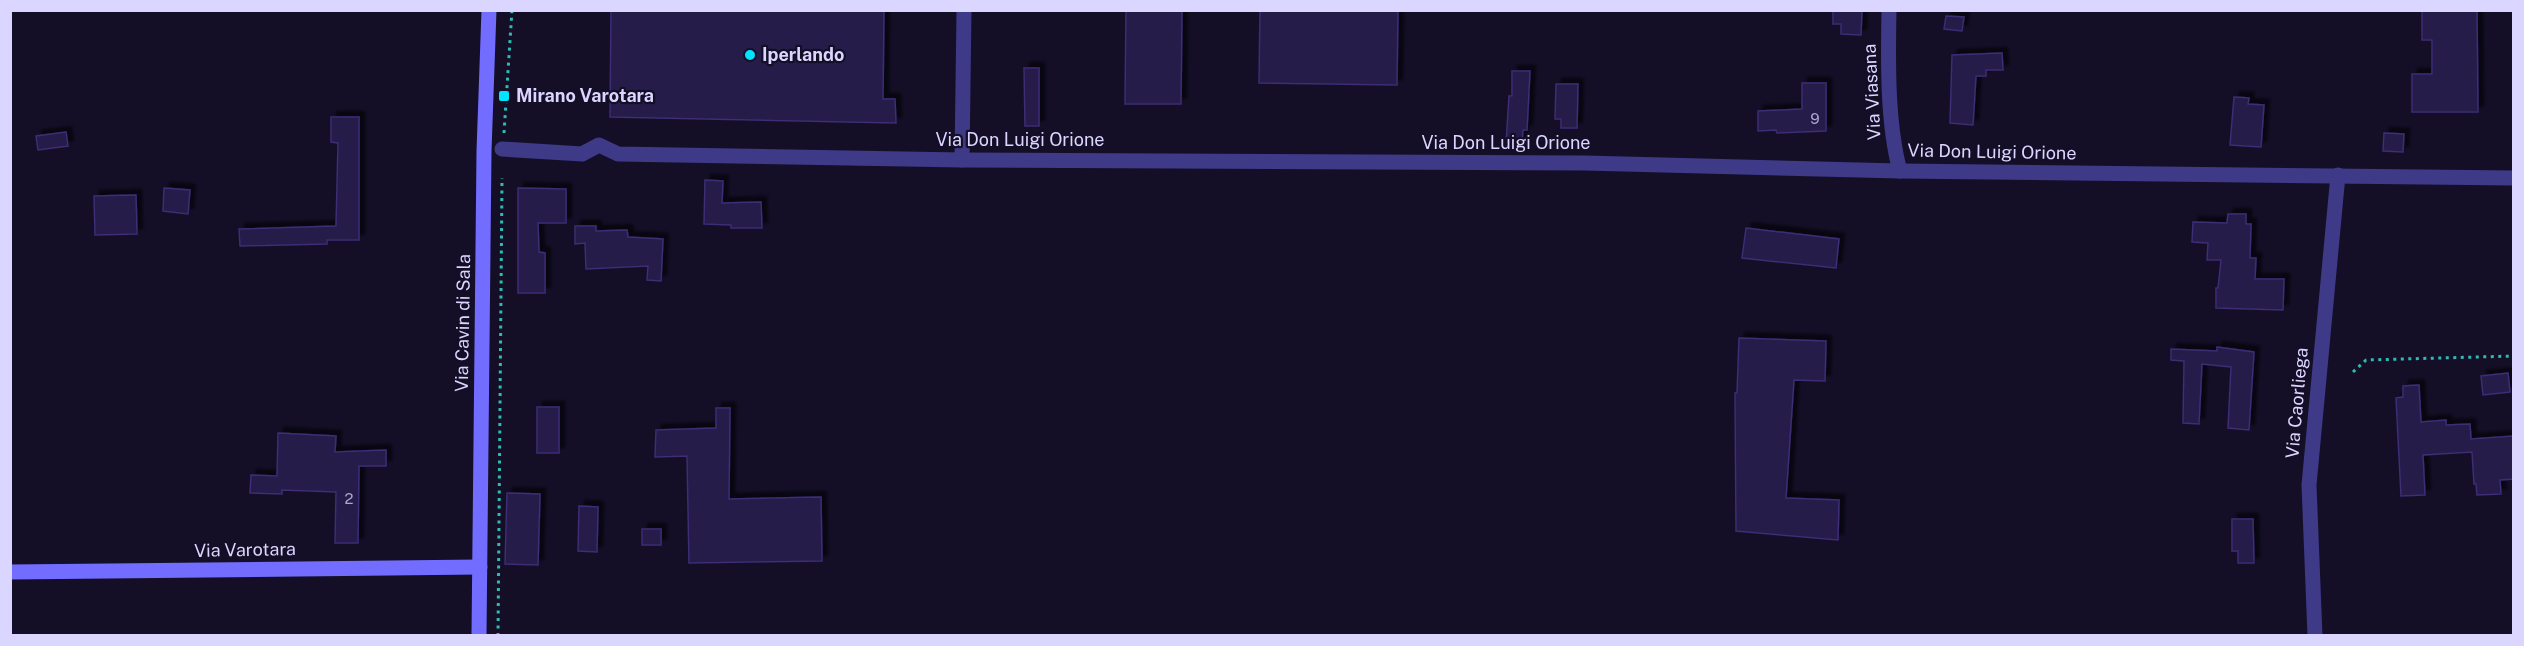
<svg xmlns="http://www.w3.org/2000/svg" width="2524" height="646" font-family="'Public Sans',sans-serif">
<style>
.building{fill:#251b49;stroke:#3c2d75;stroke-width:1.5;filter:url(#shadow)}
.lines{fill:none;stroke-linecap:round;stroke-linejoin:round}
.path{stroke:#2ebbb3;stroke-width:3;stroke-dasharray:3 4.5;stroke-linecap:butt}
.street{stroke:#3e3a87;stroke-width:15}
.secondary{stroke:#726dff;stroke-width:15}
.poi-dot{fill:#02e3ff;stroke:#140f27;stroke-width:2}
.labels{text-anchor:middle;stroke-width:4.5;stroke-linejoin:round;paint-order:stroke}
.number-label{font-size:15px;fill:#aea7d2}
.poi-label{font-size:18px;font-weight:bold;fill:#dbd6ff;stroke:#140f27;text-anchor:start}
.street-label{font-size:18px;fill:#dbd6ff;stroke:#140f27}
</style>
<defs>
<filter id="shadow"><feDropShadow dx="5.5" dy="-5.5" stdDeviation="1.5" flood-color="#0009"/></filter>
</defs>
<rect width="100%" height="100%" fill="#140f27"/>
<g class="building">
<path d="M611,10h273l-1,89h12l1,24 -286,-6z"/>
<path d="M1126,10h56l-1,94h-56z"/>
<path d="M1260,10h138l-1,75 -138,-2z"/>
<path d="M1833,10h29l-1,25 -20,-1v-10h-8z"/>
<path d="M2477,10l1,102h-66v-38h20v-34h-10v-29z"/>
<path d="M1946,16l18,1 -2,14 -18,-2z"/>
<path d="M2002,53l1,17h-17v6h-10l-3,49 -23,-2 2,-68z"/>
<path d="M1024,68h15v58h-14z"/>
<path d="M1512,71h18l-3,59h-4l-1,14h-16l3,-48h3z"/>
<path d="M1802,83h24v48l-49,2 -1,-3 -18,1v-20l44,-2z"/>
<path d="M1556,84h22l-1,44h-16v-9h-6z"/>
<path d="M2234,97l15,1 -1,6 16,1 -3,42 -31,-2z"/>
<path d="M331,117h28v123h-32v4l-87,2 -1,-17 97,-3 2,-83 -7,-1z"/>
<path d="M66,132l2,14 -30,4 -2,-14z"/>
<path d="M2384,133l20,1 -1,18 -20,-1z"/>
<path d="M705,180l18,1 -1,22 39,-1 1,26h-31v-3l-27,-1z"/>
<path d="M164,188l26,2 -2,24 -25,-3z"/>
<path d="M518,188l48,1v34h-28l1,29 6,1v40h-27z"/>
<path d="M136,195l1,39 -42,1 -1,-39z"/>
<path d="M2228,214h18v10h5l-1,34h6l-1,21h29l-1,31 -67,-2v-20h2l3,-28h-14l1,-17 -16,-1 1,-20 34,1z"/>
<path d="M575,226h21v5l31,-1 1,7 35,2 -2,42 -14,-1 1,-14 -62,3 -1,-26 -10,1z"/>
<path d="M1746,228l93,11 -3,29 -94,-10z"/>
<path d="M1739,338l87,3 -1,40 -31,-1 -8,118 53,2 -1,40 -102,-9 -1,-138h2z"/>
<path d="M2217,347l37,5 -5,78 -21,-2 3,-61 -29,-3 -3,60 -16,-1 1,-62 -13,-1v-11l46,2z"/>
<path d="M2508,373l2,19 -27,3 -2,-19z"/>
<path d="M2419,385l2,37 25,-2v5l24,-1 1,15 43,-3v43l-14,1 1,14 -24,1 -1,-11h-2l-2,-32 -49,3 2,40 -24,1 -5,-98 7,-1v-11z"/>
<rect x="537" y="407" width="22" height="46"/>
<path d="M716,408h14l-1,91 92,-2 1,64 -133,2 -2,-107 -32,1 1,-27 60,-2z"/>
<path d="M278,433l58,3 -1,16 51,-2v16h-27l-1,77h-23l1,-51 -54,-2v4l-32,-1 1,-18 26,1z"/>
<path d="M507,493l33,1 -2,71 -33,-1z"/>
<path d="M579,506l19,1 -1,45 -19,-1z"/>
<path d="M2232,519h21l1,44h-16v-12h-6z"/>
<rect x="642" y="529" width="19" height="16"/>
</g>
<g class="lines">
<g class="path">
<path d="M504,133l8,-123"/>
<path d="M2353,372l13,-12 148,-4"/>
<path d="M498,636l4,-458"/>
</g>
<g class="street">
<path d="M1889,10c-1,49 -2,114 11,161"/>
<path d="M502,149l80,5 17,-9 19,9 344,6 623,3 315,8 614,7"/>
<path d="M962,160l2,-150"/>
<path d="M2315,636l-6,-151 29,-310"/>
</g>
<g class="secondary">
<path d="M10,572l470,-5"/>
<path d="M479,636l5,-485 5,-141"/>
</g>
</g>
<g class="poi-dot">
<circle cx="750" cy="55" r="6"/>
<rect x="498" y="90" width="12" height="12" rx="3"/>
</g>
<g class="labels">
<g class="number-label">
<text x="1815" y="124">9</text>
<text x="349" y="504">2</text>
</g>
<g class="poi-label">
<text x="762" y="61">Iperlando</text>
<text x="516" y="102">Mirano Varotara</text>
</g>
<g class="street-label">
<text transform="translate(1872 92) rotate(-93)" y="6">Via Viasana</text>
<text x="1020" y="146">Via Don Luigi Orione</text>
<text x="1506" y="149">Via Don Luigi Orione</text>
<text transform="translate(1992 152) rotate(1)" y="6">Via Don Luigi Orione</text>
<text transform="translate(463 323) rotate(-89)" y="6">Via Cavin di Sala</text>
<text transform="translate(2297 403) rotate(-85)" y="6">Via Caorliega</text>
<text transform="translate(245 550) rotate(-1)" y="6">Via Varotara</text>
</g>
</g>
<rect width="2524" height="646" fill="none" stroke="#dbd6ff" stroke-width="24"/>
</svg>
